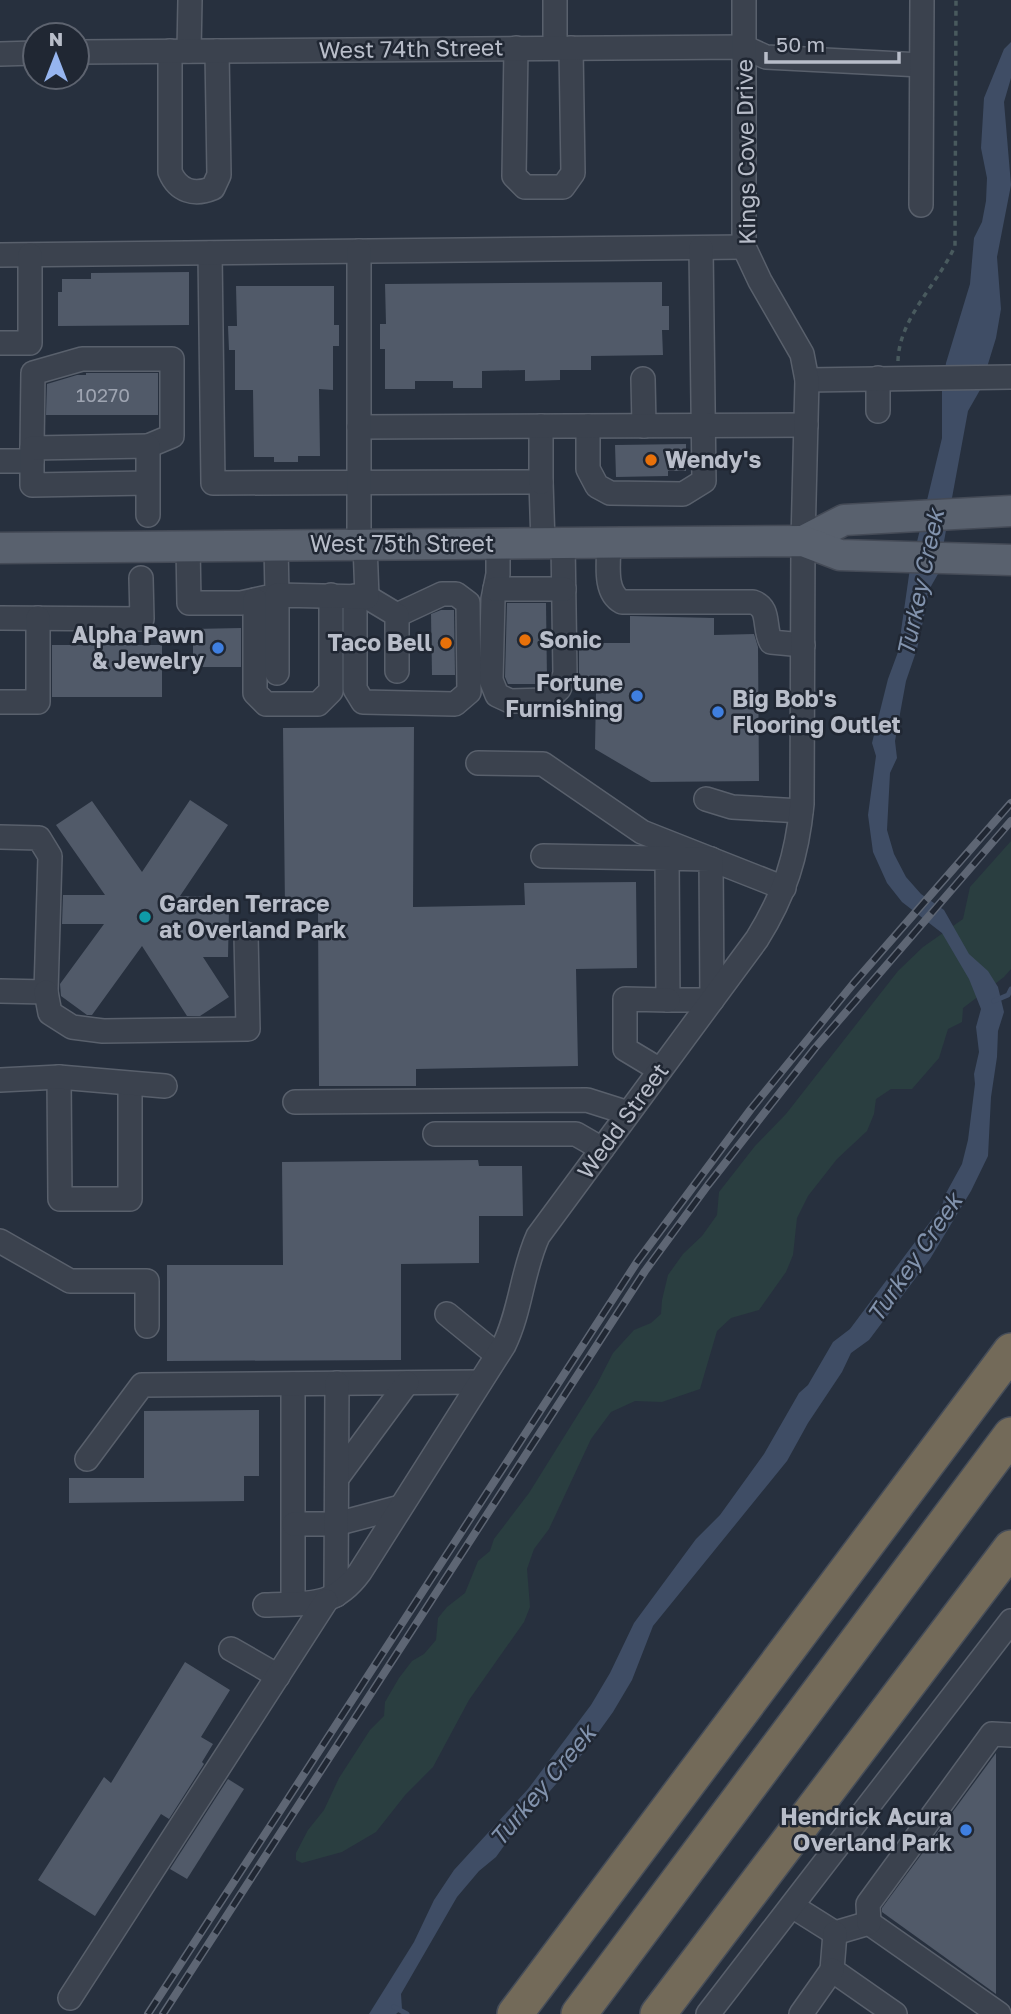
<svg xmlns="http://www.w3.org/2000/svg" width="1011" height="2014" font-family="'Golos Text',sans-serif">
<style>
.green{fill:#2a3e40}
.water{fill:#3f4d65}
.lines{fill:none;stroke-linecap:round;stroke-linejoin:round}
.stream{stroke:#3f4d65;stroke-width:5}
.building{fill:#515a69}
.minor-casing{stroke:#59606c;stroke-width:26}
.major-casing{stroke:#454b57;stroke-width:33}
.highway-casing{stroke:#464d59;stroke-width:38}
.path{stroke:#495a5e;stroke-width:3.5;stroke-dasharray:5 5;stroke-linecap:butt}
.minor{stroke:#3b424e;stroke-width:23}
.major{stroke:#59616e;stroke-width:30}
.highway{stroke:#736a59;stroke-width:35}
.rail-casing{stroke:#5e6674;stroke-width:8}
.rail{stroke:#202733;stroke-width:5;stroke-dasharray:16;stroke-linecap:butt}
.food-dot{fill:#e8710a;stroke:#202733;stroke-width:2.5}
.shop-dot{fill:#3f7fe0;stroke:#202733;stroke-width:2.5}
.culture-dot{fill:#0f9aa8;stroke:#202733;stroke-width:2.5}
.labels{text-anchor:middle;stroke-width:5;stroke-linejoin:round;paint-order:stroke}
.number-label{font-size:19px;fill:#9ea4b1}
.street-label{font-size:23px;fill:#b8bdc9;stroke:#202733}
.poi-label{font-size:23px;font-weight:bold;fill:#b8bdc9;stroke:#202733;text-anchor:start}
.water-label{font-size:24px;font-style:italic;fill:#8293ad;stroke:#202733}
</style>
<rect width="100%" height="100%" fill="#27303e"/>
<path class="green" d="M1011,841v128l-7,8 -41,31 -1,14 -14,7 -9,29 -27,31h-21l-15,10 -2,15 -7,17 -30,28 -29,37 -11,22 -4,37 -7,17 -27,38 -28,8 -14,13 -17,58 -38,13 -27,-1 -24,11 -20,27 -42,90 -15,20 -7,20 3,38 -6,15 -55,78 -36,67 -27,27 -30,38 -34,20 -40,11 -6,-3v-7l12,-23 16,-20 15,-32 31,-48 14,-14 1,-14 14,-24 13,-17 12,-7 12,-14 2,-22 9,-11 18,-14 13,-32 12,-10 4,-12 35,-46 68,-109 16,-31 21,-23 17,-7 10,-9 1,-14 6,-25 15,-21 19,-18 15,-21 2,-23 36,-46 31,-32 112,-143 25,-24 40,-28 7,-32z"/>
<path class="water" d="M1011,42v36l-7,24 7,83 -14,72 4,52 -5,29 -16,52 -12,21 -30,163 -8,14 -13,61 -11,32 -11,60 2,17 -7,15 -3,57 7,24 12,23 15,17 23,16 25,44 19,17 10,16 6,25 -6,19 -1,26 -6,40 -3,59 -17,35 -41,68 -61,81 -18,13 -9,19 -34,51 -21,38 -134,165 -21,54 -19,32 -28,39 -71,81 -18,25 -17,14 -22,26 -56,97 1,15 -6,5h-27l45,-72 20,-42 20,-30 74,-81 63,-84 19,-32 24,-50 62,-84 24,-24 44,-61 35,-61 9,-8 25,-43 17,-13 92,-123 3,-11 17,-31 6,-24 7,-56 -1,-10 5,-22 -3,-25 5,-18 -12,-30 -27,-46 -40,-31 -15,-19 -14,-31 -5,-37 8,-59 -4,-13 16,-64 10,-27 11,-77 33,-137v-47l4,-28 24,-79 4,-46 8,-16 4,-21 1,-23 -6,-30 3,-50 20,-49z"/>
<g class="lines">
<g class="stream">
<path d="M994,1001l14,-6 3,-6"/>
<path d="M394,2007l13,7"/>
</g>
</g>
<g class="building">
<path d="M189,272v53l-131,1v-34h4v-13h29v-6z"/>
<path d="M662,282v24h7v24h-7l1,25 -72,1v14h-31v10l-35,1v-11l-43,1v17h-29v-7h-38v8h-30v-40h-5v-25h6l-1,-40z"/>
<path d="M236,286h98v39h5v21h-6v44l-14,-1 1,67h-22v6h-24v-5h-20l-1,-67h-18v-40h-6l-1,-24h9z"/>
<path d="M86,373h72v42h-112l1,-31 30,-9h9z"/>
<path d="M686,444v27h-18v5l-52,1 -1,-32z"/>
<path d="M507,603h39l1,78 -4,3h-35l-3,-7z"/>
<path d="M441,610h13l1,65h-23l-1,-61z"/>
<path d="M630,616l84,2v17l40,-1 4,13 1,134 -108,1 -56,-33 1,-57h-22l5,-18v-31h51z"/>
<path d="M241,628v39h-48v-38z"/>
<rect x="52" y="645" width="110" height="52"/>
<path d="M414,727l-1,180 112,-2 -1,-22 112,-1 1,86 -61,1 2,97 -162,3v17h-97l-1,-177h-33l-2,-181z"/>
<path d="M190,800l38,25 -48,71 33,1 -1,13h17l-1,47h-25l26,40 -29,19h-13l-45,-70 -50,69h-5l-26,-19 -1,-12 44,-60h-42l1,-29h42l-49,-70 36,-24 50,71z"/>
<path d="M478,1160l1,6h43l1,50h-44v47l-78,1v96l-234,1v-96h116l-1,-103z"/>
<path d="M259,1410v66h-15v25l-175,2v-25h75v-67z"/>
<path d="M185,1662l45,28 -29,47 12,7 -11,18 2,2 -35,55 -8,-5 -66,102 -57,-36 66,-103 7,6z"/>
<path d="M996,1753v241l-114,-82v-4z"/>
<path d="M228,1779l16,10 -57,90 -17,-10z"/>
</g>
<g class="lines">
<g class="minor-casing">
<g id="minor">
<path d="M516,48l-2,128 11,11h38l10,-14 -2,-125"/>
<path d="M555,48v-48"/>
<path d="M170,51v121c8,19 24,24 43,16l6,-13 -2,-124"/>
<path d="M189,51l1,-51"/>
<path d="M77,52l667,-5 22,10 155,8"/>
<path d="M0,54l35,-1"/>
<path d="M921,205l1,-205"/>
<path d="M210,253l3,230 328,-1 2,61"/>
<path d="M0,255l744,-8"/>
<path d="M0,343h30v-88"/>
<path d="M878,378v33"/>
<path d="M643,379l1,47"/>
<path d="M807,380l204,-3"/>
<path d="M541,426v56"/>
<path d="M588,426v43l9,17 13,7 73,1 21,-13 -3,-233"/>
<path d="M359,427l447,-2"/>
<path d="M32,448l1,-75 49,-14h90v77l-24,10"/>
<path d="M0,461h32"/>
<path d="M148,483l-116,2v-37l116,-2v69"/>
<path d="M609,542c0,19 -6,50 13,60h131c18,6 10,25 18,40l32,3"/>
<path d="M498,544v30l-5,25 -2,81 6,15 13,6 37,-1 12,-11 6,-15 -2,-131"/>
<path d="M359,545v-294"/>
<path d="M188,546l1,57h52l36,-8 -1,-50"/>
<path d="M495,589h69"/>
<path d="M355,596v93l8,13 92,2 14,-12 -1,-89 -12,-9h-14l-45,21"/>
<path d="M367,597l30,18v56"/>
<path d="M255,600v93l11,11h52l13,-13v-96"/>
<path d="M0,618l142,1 -1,-41"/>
<path d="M277,673v-78l90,2 -2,-52"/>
<path d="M0,702h38v-84"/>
<path d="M478,763l65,1 99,68 142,56"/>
<path d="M706,799l26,8 69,4"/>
<path d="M0,837l39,1 11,18 -4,136 -46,-1"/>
<path d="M543,856l168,3 1,141h-44l-1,-142"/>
<path d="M46,992l4,21 22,14 31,4 145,-2 -2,-95"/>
<path d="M660,1070l-35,-21v-50l43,1"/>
<path d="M59,1077l1,122h70v-115"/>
<path d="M0,1080l59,-3 106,9"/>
<path d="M295,1102l292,-2 41,13"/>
<path d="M435,1134h141l26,15"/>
<path d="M0,1241l70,40h77v45"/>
<path d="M447,1314l50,41"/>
<path d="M293,1384v208l2,11"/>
<path d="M87,1459l55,-74 338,-3"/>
<path d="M337,1478l70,-95"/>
<path d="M294,1524h42l64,-17"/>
<path d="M336,1595l1,-212"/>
<path d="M265,1605c42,-2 68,4 95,-33l144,-227c17,-35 18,-74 34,-109l219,-297c28,-45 40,-83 45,-135l1,-263 4,-161 -5,-26 -42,-73 -16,-34v-247"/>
<path d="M231,1649l47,27"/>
<path d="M792,1906l43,27 34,-10 130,91"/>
<path d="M869,1923l-1,-19 124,-170 19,1"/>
<path d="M835,1933l-3,37 63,44"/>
<path d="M70,1998l256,-397"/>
<path d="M708,2014l303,-393"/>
<path d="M801,2014l31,-44"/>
</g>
</g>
<g class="major-casing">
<g id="major">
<path d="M803,541l41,-21 167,-9"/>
<path d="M0,548l803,-7 37,14 171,5"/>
</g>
</g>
<g class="highway-casing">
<g id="highway">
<path d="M515,2014l496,-663"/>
<path d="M579,2014l432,-579"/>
<path d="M658,2014l353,-466"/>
</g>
</g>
<path class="path" d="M898,361c1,-43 40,-77 57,-115l1,-246"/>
<use href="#minor" class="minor"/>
<use href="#major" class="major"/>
<use href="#highway" class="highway"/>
<g class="rail-casing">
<g id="rail">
<path d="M148,2014l489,-752 114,-153 102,-125 158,-181"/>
<path d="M163,2014l482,-743 63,-86 107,-137 196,-227"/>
</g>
</g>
<use href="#rail" class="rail"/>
</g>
<g class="food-dot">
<circle cx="651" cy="460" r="7"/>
<circle cx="525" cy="640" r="7"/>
<circle cx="446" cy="643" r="7"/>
</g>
<g class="shop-dot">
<circle cx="218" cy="648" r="7"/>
<circle cx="637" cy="696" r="7"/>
<circle cx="718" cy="712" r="7"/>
<circle cx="966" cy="1830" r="7"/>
</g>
<circle class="culture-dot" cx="145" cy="917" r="7"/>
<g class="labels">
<g class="number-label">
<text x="103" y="402">10270</text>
</g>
<g class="street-label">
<text transform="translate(411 49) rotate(-1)" y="8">West 74th Street</text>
<text transform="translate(746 152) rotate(-91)" y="8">Kings Cove Drive</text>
<text x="402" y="552">West 75th Street</text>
<text transform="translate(623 1121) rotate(-54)" y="8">Wedd Street</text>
</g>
<g class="poi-label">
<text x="665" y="468">Wendy's</text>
<text x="204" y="643" text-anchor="end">Alpha Pawn<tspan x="204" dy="26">&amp; Jewelry</tspan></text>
<text x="539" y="648">Sonic</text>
<text x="432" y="651" text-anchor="end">Taco Bell</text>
<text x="623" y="691" text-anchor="end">Fortune<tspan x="623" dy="26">Furnishing</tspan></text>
<text x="732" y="707">Big Bob's<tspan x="732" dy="26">Flooring Outlet</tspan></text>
<text x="159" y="912">Garden Terrace<tspan x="159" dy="26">at Overland Park</tspan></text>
<text x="952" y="1825" text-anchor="end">Hendrick Acura<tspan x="952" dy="26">Overland Park</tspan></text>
</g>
<g class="water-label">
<text transform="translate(921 583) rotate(-78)" y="8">Turkey Creek</text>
<text transform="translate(915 1258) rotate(-56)" y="8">Turkey Creek</text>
<text transform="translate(543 1786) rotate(-50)" y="8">Turkey Creek</text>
</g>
</g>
<g transform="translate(56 56)"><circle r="33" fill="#202733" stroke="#5d636f" stroke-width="2"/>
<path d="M0-5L12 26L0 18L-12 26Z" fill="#96b5ef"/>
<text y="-10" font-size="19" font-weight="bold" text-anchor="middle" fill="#b8bdc9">N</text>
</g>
<path d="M766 52v10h133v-10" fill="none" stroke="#b8bdc9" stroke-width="3.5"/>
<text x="776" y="52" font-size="21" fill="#b8bdc9" stroke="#202733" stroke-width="5" paint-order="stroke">50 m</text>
</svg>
